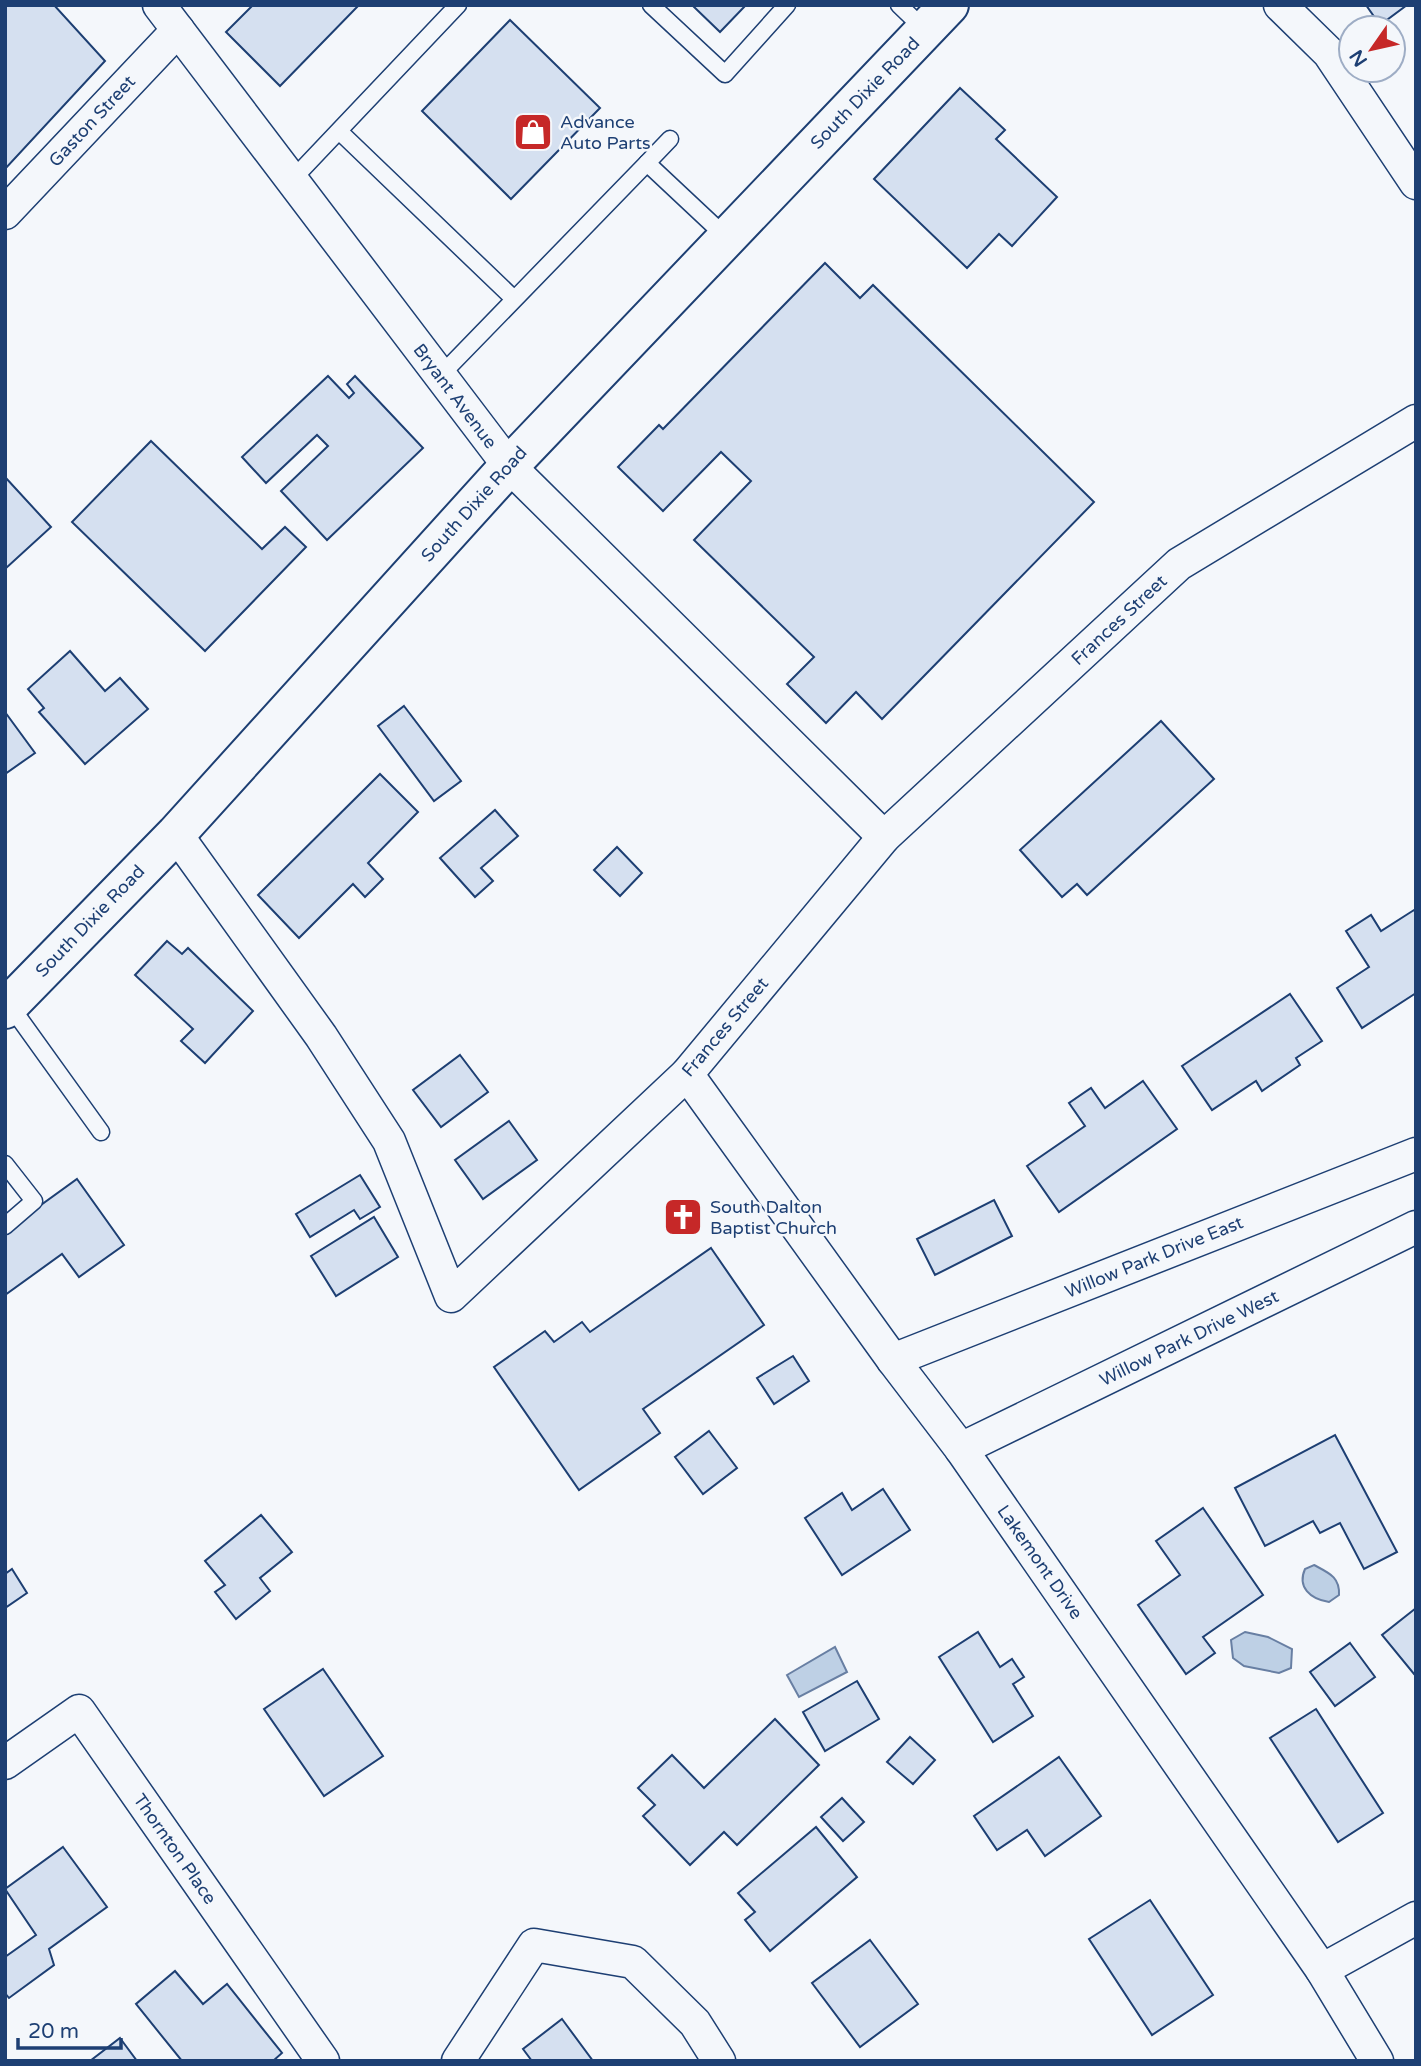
<svg xmlns="http://www.w3.org/2000/svg" width="1421" height="2066" font-family="'Varela Round',sans-serif">
<style>
.water{fill:#bed0e5;stroke:#687fa3;stroke-width:2}
.building{fill:#d5e0f0;stroke:#1d3f73;stroke-width:2}
.lines{fill:none;stroke-linecap:round;stroke-linejoin:round}
.service-casing{stroke:#1d3f73;stroke-width:19}
.minor-casing{stroke:#1d3f73;stroke-width:35}
.primary-casing{stroke:#1d3f73;stroke-width:42}
.service{stroke:#f4f7fb;stroke-width:16}
.minor{stroke:#f4f7fb;stroke-width:32}
.primary{stroke:#f4f7fb;stroke-width:38}
.labels{text-anchor:middle;stroke-width:5;stroke-linejoin:round;paint-order:stroke}
.street-label{font-size:18px;fill:#1d3f73;stroke:#f4f7fb}
.poi-label{font-size:18px;fill:#1d3f73;stroke:#f4f7fb;text-anchor:start}
</style>
<rect width="100%" height="100%" fill="#f4f7fb"/>
<g class="water">
<path d="M1314,1565c15,8 26,12 25,30l-10,7c-19,-3 -32,-15 -24,-33z"/>
<path d="M1245,1632l23,5 24,12 -1,19 -12,5 -35,-7 -11,-8 -2,-18z"/>
<path d="M835,1647l12,25 -48,25 -12,-22z"/>
</g>
<g class="building">
<path d="M5,5h49l51,56 -100,108z"/>
<path d="M253,5h106l-79,81 -54,-54z"/>
<path d="M692,5h54l-26,27z"/>
<path d="M1366,5h41l-27,20z"/>
<path d="M510,20l90,88 -89,91 -89,-88z"/>
<path d="M960,88l45,42 -9,9 61,58 -45,49 -13,-12 -32,34 -93,-89z"/>
<path d="M825,263l35,35 13,-13 221,217 -212,217 -26,-27 -30,31 -39,-39 27,-27 -120,-117 57,-59 -30,-29 -58,59 -45,-44 41,-42 4,4z"/>
<path d="M328,376l21,22 5,-5 -7,-9 8,-8 68,72 -96,92 -46,-49 47,-45 -11,-11 -51,48 -24,-26z"/>
<path d="M151,441l111,108 23,-22 21,20 -101,104 -133,-129z"/>
<path d="M5,477l46,50 -46,42z"/>
<path d="M70,651l35,40 15,-13 28,31 -63,55 -46,-52 5,-4 -16,-19z"/>
<path d="M404,706l57,75 -27,20 -56,-75z"/>
<path d="M5,712l30,41 -30,21z"/>
<path d="M1161,721l53,58 -127,116 -10,-11 -15,13 -42,-47z"/>
<path d="M380,774l38,38 -50,51 15,16 -18,18 -12,-13 -54,54 -41,-43z"/>
<path d="M495,810l23,26 -37,32 12,13 -18,16 -35,-39z"/>
<path d="M617,847l25,26 -22,23 -26,-26z"/>
<path d="M1414,910l2,3v80l-54,35 -25,-40 32,-21 -23,-36 25,-16 10,16z"/>
<path d="M167,941l15,13 6,-6 65,63 -48,52 -24,-22 12,-12 -58,-54z"/>
<path d="M1290,994l32,47 -26,17 4,7 -38,26 -6,-10 -44,29 -30,-44z"/>
<path d="M460,1055l28,37 -47,35 -28,-37z"/>
<path d="M1143,1081l34,48 -118,83 -32,-46 58,-40 -16,-23 22,-15 14,20z"/>
<path d="M509,1121l28,39 -54,39 -28,-39z"/>
<path d="M360,1175l20,32 -20,12 -6,-9 -44,27 -14,-23z"/>
<path d="M77,1179l47,66 -45,32 -17,-23 -57,41v-64z"/>
<path d="M994,1200l18,36 -77,39 -18,-36z"/>
<path d="M374,1217l24,40 -62,39 -25,-40z"/>
<path d="M711,1248l53,77 -121,84 17,24 -81,57 -85,-123 51,-36 9,11 28,-20 8,10z"/>
<path d="M793,1356l16,25 -35,23 -17,-26z"/>
<path d="M709,1431l28,37 -34,26 -28,-37z"/>
<path d="M1335,1435l62,117 -33,17 -24,-46 -20,10 -7,-12 -48,25 -30,-58z"/>
<path d="M883,1489l27,41 -68,45 -37,-57 37,-25 10,17z"/>
<path d="M1203,1508l60,87 -60,42 12,16 -29,21 -48,-69 42,-30 -24,-34z"/>
<path d="M261,1515l31,37 -32,26 10,13 -34,28 -21,-27 10,-7 -20,-24z"/>
<path d="M12,1569l15,24 -22,15v-34z"/>
<path d="M1416,1608v65l-2,1 -32,-39z"/>
<path d="M978,1632l22,35 12,-8 12,18 -11,7 20,32 -40,26 -54,-85z"/>
<path d="M1350,1643l25,34 -40,29 -25,-34z"/>
<path d="M323,1669l60,87 -59,40 -60,-87z"/>
<path d="M857,1681l22,38 -54,32 -22,-39z"/>
<path d="M1316,1709l67,104 -45,29 -68,-104z"/>
<path d="M775,1719l44,46 -82,80 -13,-13 -34,33 -47,-49 12,-11 -17,-17 34,-33 32,33z"/>
<path d="M910,1737l25,23 -22,24 -26,-22z"/>
<path d="M1059,1757l42,59 -56,40 -18,-26 -30,20 -23,-34z"/>
<path d="M842,1798l22,24 -21,19 -22,-24z"/>
<path d="M816,1827l41,50 -87,74 -25,-31 10,-8 -17,-19z"/>
<path d="M63,1847l44,60 -58,42 5,16 -45,33 -4,-5v-36l31,-22 -31,-46z"/>
<path d="M1150,1900l63,95 -61,40 -63,-96z"/>
<path d="M870,1940l48,64 -58,43 -48,-64z"/>
<path d="M175,1971l28,33 24,-20 55,69 -9,8h-91l-46,-57z"/>
<path d="M562,2019l31,42h-61l-9,-12z"/>
<path d="M120,2038l17,23h-47z"/>
</g>
<g class="lines">
<g class="service-casing">
<g id="service">
<path d="M651,5l74,69 62,-69"/>
<path d="M899,5l26,25"/>
<path d="M339,131l175,168"/>
<path d="M647,163l23,-24"/>
<path d="M292,180l166,-175"/>
<path d="M440,376l207,-213 80,75"/>
<path d="M9,1004l92,128"/>
<path d="M5,1164l29,37 -29,25"/>
</g>
</g>
<g class="minor-casing">
<g id="minor">
<path d="M159,5l350,461 375,371"/>
<path d="M1280,5l49,48 87,130"/>
<path d="M5,213l173,-183"/>
<path d="M176,834l145,202 68,105 62,155 236,-222 197,-237 295,-273 237,-143"/>
<path d="M687,1074l206,286 68,89 361,521 55,91"/>
<path d="M893,1360l523,-206"/>
<path d="M961,1449l455,-222"/>
<path d="M5,1763l74,-52 244,350"/>
<path d="M1322,1970l94,-52"/>
<path d="M458,2061l76,-116 99,17 62,61 24,38"/>
</g>
</g>
<g class="primary-casing">
<path id="primary" d="M5,1009l171,-175 333,-368 440,-461"/>
</g>
<use href="#service" class="service"/>
<use href="#minor" class="minor"/>
<use href="#primary" class="primary"/>
</g>
<defs>
<g id="shop-square" transform="scale(2.0125)"><rect x="-9" y="-9" width="18" height="18" rx="4" fill="#c62828" stroke="#f4f7fb"/><path d="M-5-2.5h2.3a2.7 3.5 0 0 1 5.4 0H5L5.5 6h-11ZM-1.5-2.5h3a1.5 2.3 0 0 0-3 0Z" fill="#fff"/></g>
<g id="church-square" transform="scale(2.0125)"><rect x="-9" y="-9" width="18" height="18" rx="4" fill="#c62828" stroke="#f4f7fb"/><path d="M-1.2-6h2.4v3.5h3.3v2.4h-3.3V6h-2.4V-.1h-3.3v-2.4h3.3Z" fill="#fff"/></g>
</defs>
<g fill-rule="evenodd">
<use href="#shop-square" x="533" y="132"/>
<use href="#church-square" x="683" y="1217"/>
</g>
<g class="labels">
<g class="street-label">
<text transform="translate(865 93) rotate(-46)" y="6">South Dixie Road</text>
<text transform="translate(92 121) rotate(-47)" y="6">Gaston Street</text>
<text transform="translate(455 396) rotate(53)" y="6">Bryant Avenue</text>
<text transform="translate(474 504) rotate(-48)" y="6">South Dixie Road</text>
<text transform="translate(1119 620) rotate(-43)" y="6">Frances Street</text>
<text transform="translate(90 921) rotate(-46)" y="6">South Dixie Road</text>
<text transform="translate(725 1027) rotate(-50)" y="6">Frances Street</text>
<text transform="translate(1154 1257) rotate(-22)" y="6">Willow Park Drive East</text>
<text transform="translate(1189 1338) rotate(-26)" y="6">Willow Park Drive West</text>
<text transform="translate(1040 1562) rotate(55)" y="6">Lakemont Drive</text>
<text transform="translate(175 1849) rotate(55)" y="6">Thornton Place</text>
</g>
<g class="poi-label">
<text x="560" y="128">Advance<tspan x="560" dy="21">Auto Parts</tspan></text>
<text x="710" y="1213">South Dalton<tspan x="710" dy="21">Baptist Church</tspan></text>
</g>
</g>
<rect width="1421" height="2066" fill="none" stroke="#1d3f73" stroke-width="14"/>
<g transform="translate(1372 49) rotate(236)"><circle r="33" fill="#f4f7fb" stroke="#9eadc5" stroke-width="2"/>
<path d="M0-5L12 26L0 18L-12 26Z" fill="#c62828"/>
<text y="-10" font-size="19" font-weight="bold" text-anchor="middle" fill="#1d3f73">N</text>
</g>
<path d="M18 2038v10h103v-10" fill="none" stroke="#1d3f73" stroke-width="3.5"/>
<text x="28" y="2038" font-size="21" fill="#1d3f73" stroke="#f4f7fb" stroke-width="5" paint-order="stroke">20 m</text>
</svg>
